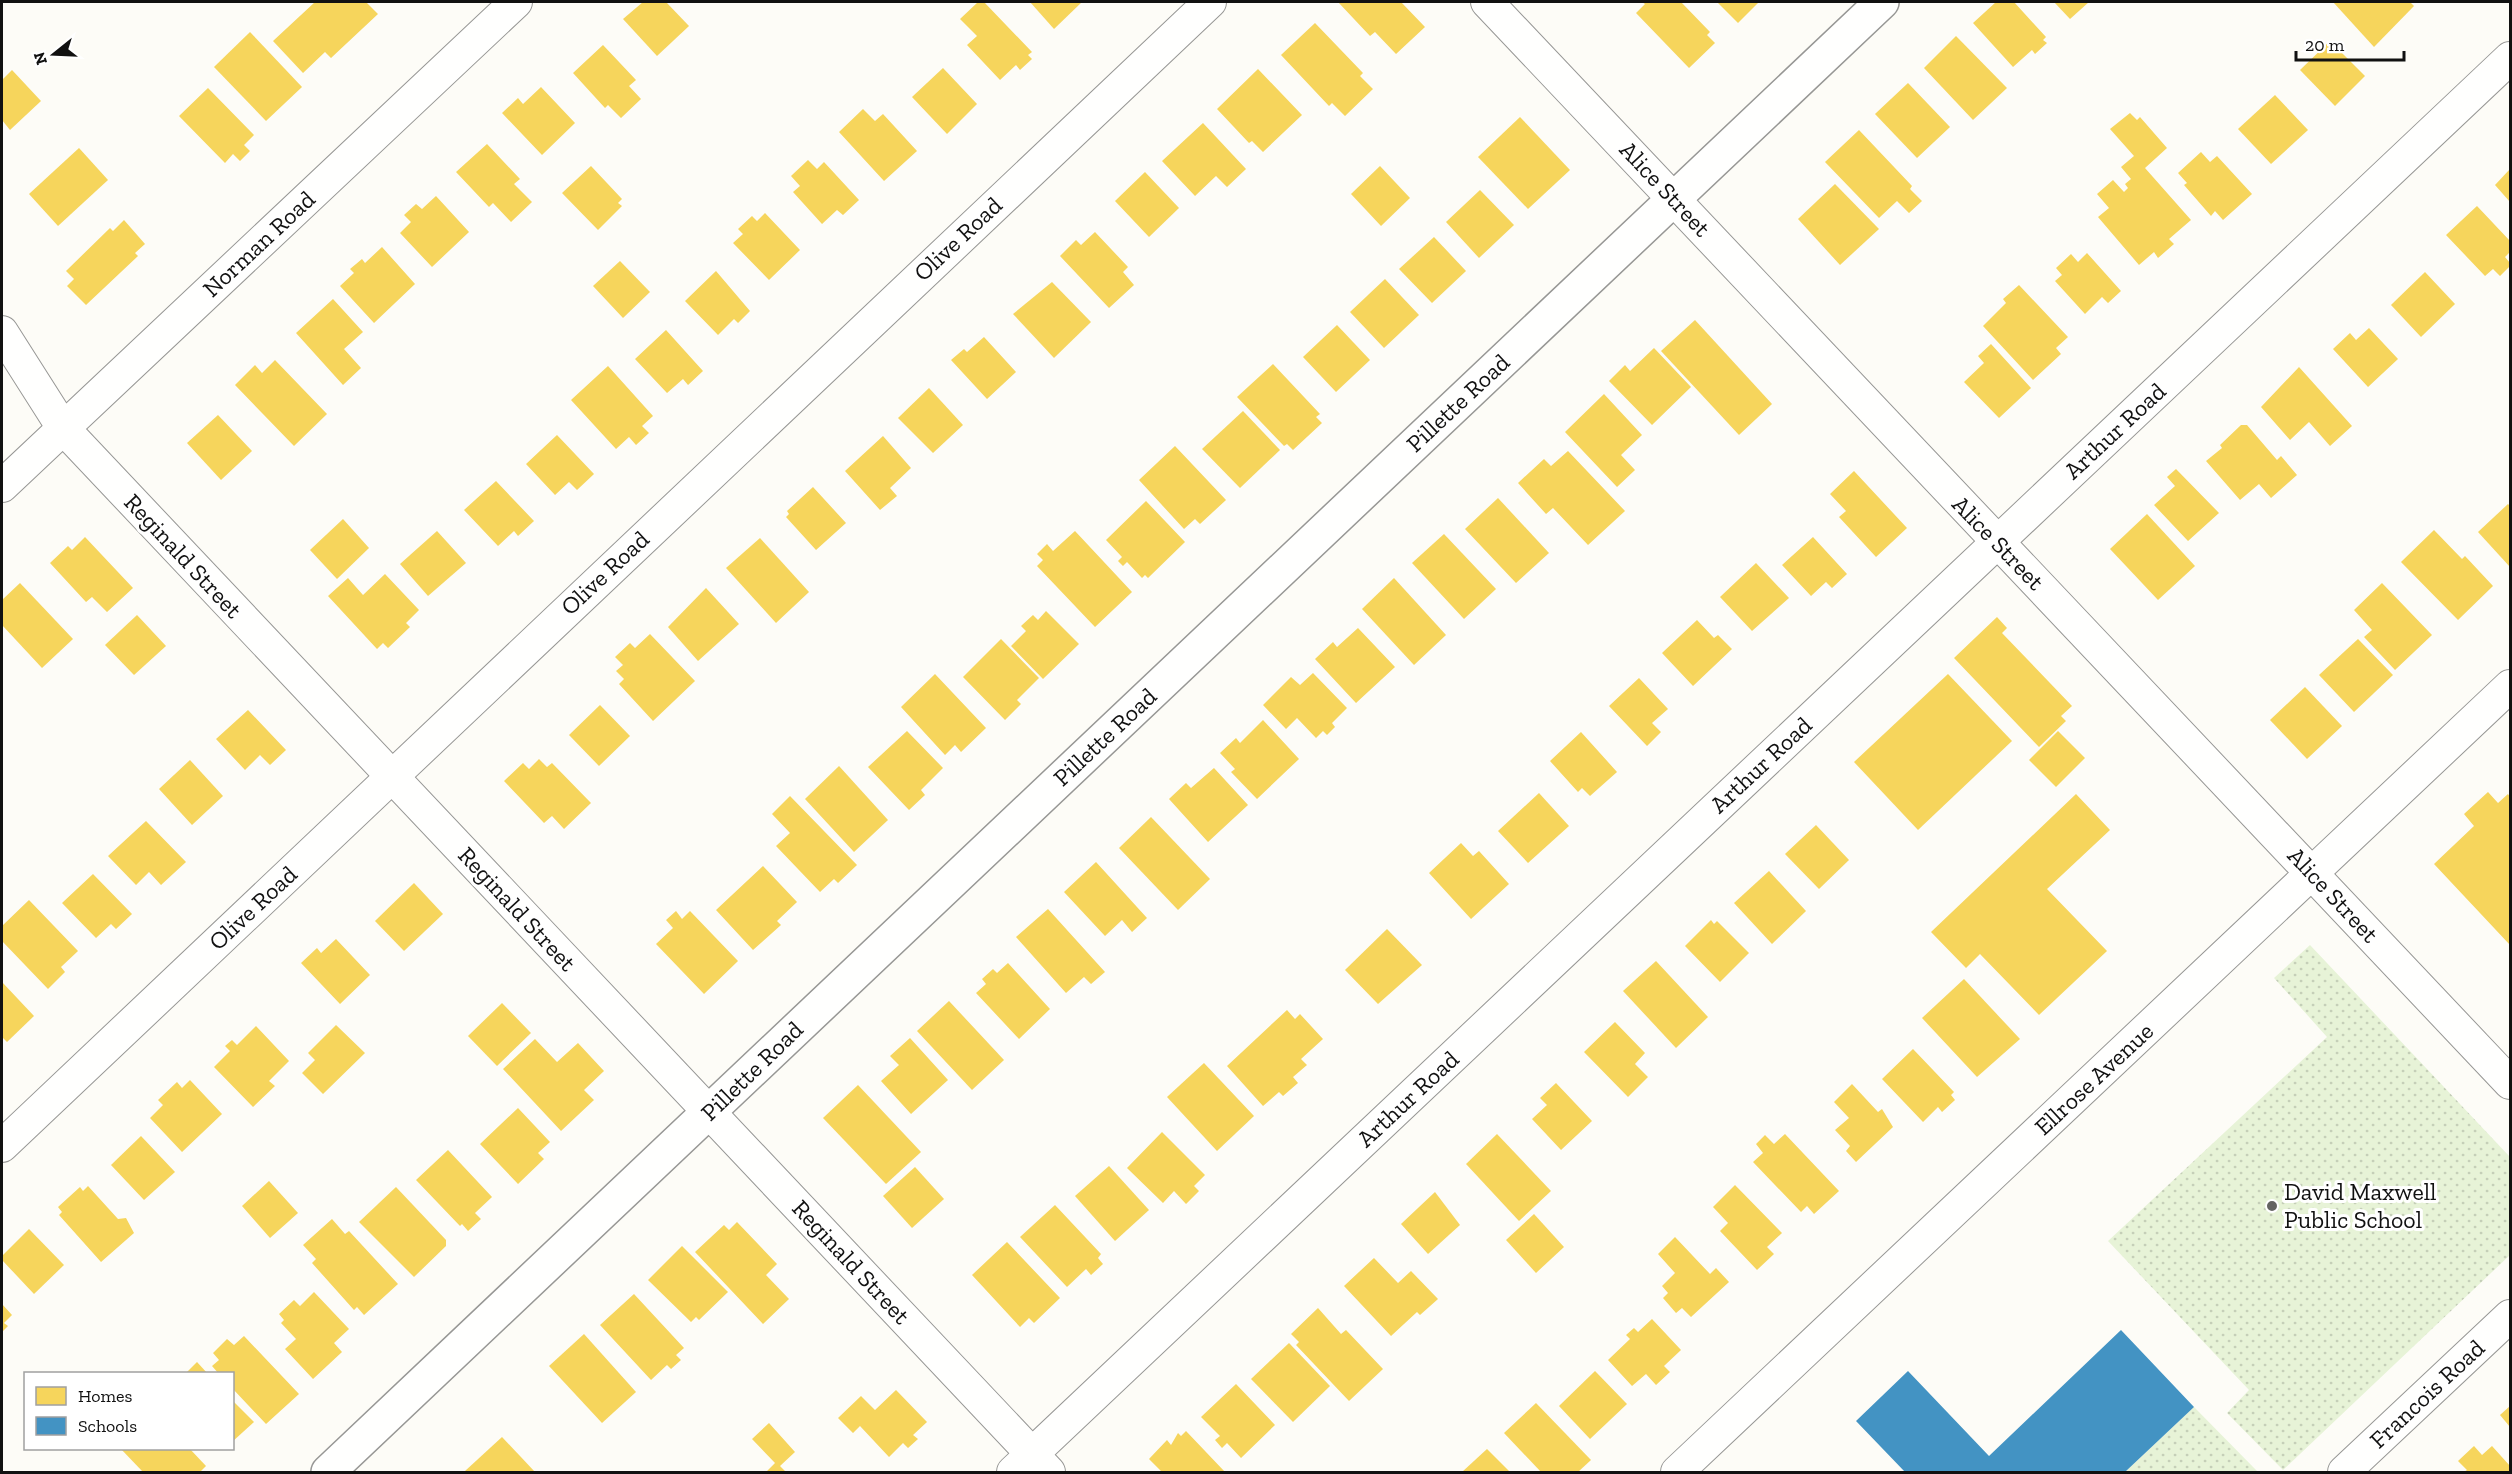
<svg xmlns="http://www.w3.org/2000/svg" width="2512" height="1474" font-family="'Zilla Slab',serif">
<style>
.grass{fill:url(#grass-dots)}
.homes{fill:#f6d55c}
.schools{fill:#4393c3}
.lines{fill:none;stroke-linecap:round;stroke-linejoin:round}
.minor-casing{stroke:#979795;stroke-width:34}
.tertiary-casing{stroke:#979795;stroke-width:36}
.minor{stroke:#fffffe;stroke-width:32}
.tertiary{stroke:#fffffe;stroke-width:33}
.poi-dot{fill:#646362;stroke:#fff;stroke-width:2}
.labels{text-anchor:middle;stroke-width:6;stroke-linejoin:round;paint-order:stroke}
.street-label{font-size:24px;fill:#111;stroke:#fff}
.poi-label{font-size:24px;fill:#111;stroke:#fff;text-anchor:start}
</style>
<defs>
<pattern id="grass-dots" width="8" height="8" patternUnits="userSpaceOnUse" patternTransform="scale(1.5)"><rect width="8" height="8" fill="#e7f3d7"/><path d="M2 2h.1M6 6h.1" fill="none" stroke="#c5cfb8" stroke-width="1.8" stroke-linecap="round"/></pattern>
</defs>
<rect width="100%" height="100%" fill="#fdfcf7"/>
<g class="grass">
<path d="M2310,945l200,212v98l-227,215 -56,-57 22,-23 -141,-149 219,-204 -53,-59z"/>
<path d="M2194,1407l64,65h-133z"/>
</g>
<g class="homes">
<path d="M315,2h51l12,12 -47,44 -6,-6 -22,21 -30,-32z"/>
<path d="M643,2h23l23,24 -32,30 -34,-37z"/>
<path d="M978,2h6l48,50 -4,3 4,4 -12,11 -4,-5 -16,15 -33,-35 10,-9 -17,-17z"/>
<path d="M1030,2h52l-28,27z"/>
<path d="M1338,2h63l24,25 -29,27 -21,-22 -5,4z"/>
<path d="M1642,2h39l29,30 -3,3 8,8 -26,25 -53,-55 9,-9z"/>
<path d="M1717,2h42l-21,21z"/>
<path d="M1996,2h18l32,35 -3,3 4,3 -12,11 -3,-4 -19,17 -40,-44z"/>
<path d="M2054,2h35l-19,17z"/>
<path d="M2333,2h77l4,4 -40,41z"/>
<path d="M1315,23l48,50 -3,3 13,13 -28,27 -13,-13 -3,3 -48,-51z"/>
<path d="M250,32l52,55 -36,34 -52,-54z"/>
<path d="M1956,36l51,52 -34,32 -49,-52z"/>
<path d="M2330,41l35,35 -30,30 -35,-36z"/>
<path d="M603,45l33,35 -7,6 12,13 -20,19 -13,-13 -3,3 -32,-35z"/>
<path d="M943,68l34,36 -30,30 -35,-37z"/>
<path d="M1258,69l44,46 -39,37 -11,-11 -3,2 -32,-34z"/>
<path d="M12,70l29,31 -31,29 -8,-10v-40z"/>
<path d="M1908,83l42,44 -33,31 -42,-44z"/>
<path d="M541,87l34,36 -33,32 -40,-42 16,-15 5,6z"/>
<path d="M208,88l46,47 -10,10 6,6 -10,10 -7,-7 -8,9 -46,-47z"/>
<path d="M2275,95l33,35 -37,34 -33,-35z"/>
<path d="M863,109l12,12 8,-7 34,37 -33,30 -45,-49z"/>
<path d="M2130,113l7,7 3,-3 27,31 -22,20 46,52 -22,19 5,5 -16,14 -4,-6 -15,13 -41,-48 11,-9 -12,-14 16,-14 11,12 4,-4 -3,-4 6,-5 -10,-12 13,-11 -24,-27z"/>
<path d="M1520,117l50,53 -42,39 -50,-52z"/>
<path d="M1203,123l43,46 -19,18 -11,-11 -21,20 -33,-35z"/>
<path d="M1859,130l53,56 -2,3 12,12 -13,12 -12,-12 -18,17 -54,-56z"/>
<path d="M487,144l33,35 -6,5 18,18 -21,20 -18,-19 -4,4 -33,-35z"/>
<path d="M79,148l29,32 -50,46 -29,-32z"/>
<path d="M2201,152l9,10 7,-6 35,38 -29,26 -8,-9 -4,5 -27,-31 3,-2 -9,-10z"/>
<path d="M808,160l9,9 7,-7 35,38 -16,15 -6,-5 -15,14 -29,-32 7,-6 -9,-10z"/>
<path d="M591,166l31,33 -4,4 4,3 -24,24 -36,-37z"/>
<path d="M1380,166l30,32 -29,28 -30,-32z"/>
<path d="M2510,169v33l-15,-17z"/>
<path d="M1145,172l34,36 -30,29 -34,-36z"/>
<path d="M1835,184l44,45 -39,36 -42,-46z"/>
<path d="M1480,190l34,35 -35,33 -33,-36z"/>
<path d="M436,196l33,36 -37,35 -32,-34 11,-11 -7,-7 12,-11 6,5z"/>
<path d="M2477,206l33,35v11l-5,5 5,6v3l-10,10 -7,-7 -8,7 -39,-41z"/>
<path d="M765,213l35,37 -31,30 -36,-37 10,-9 -5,-5 14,-13 5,5z"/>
<path d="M124,220l21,24 -10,9 3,3 -52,49 -19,-19 7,-7 -8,-8 44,-43 3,3z"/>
<path d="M1095,232l33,35 -5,5 11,13 -25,23 -49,-52 16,-16 5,5z"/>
<path d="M1434,237l32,34 -34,32 -33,-34z"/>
<path d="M382,247l33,37 -41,39 -34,-37 14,-13 -4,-4 12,-10 3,4z"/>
<path d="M2087,253l34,38 -13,12 -6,-6 -17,17 -30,-33 7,-6 -6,-7 15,-14 7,8z"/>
<path d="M620,261l30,31 -27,26 -30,-32z"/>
<path d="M716,271l34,40 -12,12 -4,-4 -16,16 -33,-34z"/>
<path d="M2425,272l30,32 -34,33 -30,-32z"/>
<path d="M1385,279l34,36 -35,33 -34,-36z"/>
<path d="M1052,282l39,40 -37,36 -41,-44z"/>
<path d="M2019,285l49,52 -12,11 5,6 -28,26 -50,-54 23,-23 -3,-4z"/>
<path d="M333,299l30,33 -19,17 17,19 -18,17 -47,-52z"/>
<path d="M1695,320l77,84 -33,31 -78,-84z"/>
<path d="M1337,325l33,35 -34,32 -33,-35z"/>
<path d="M2369,328l29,31 -30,28 -35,-38 17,-16 6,7z"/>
<path d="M666,330l37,41 -15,14 -5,-6 -16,14 -32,-34z"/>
<path d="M984,337l32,35 -29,27 -36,-39 13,-11 3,3z"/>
<path d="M1991,344l40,44 -32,30 -35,-36 20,-19 -6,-7z"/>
<path d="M1654,348l37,39 -39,38 -43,-44 16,-16 5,6z"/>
<path d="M275,360l52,54 -33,32 -59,-61 20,-20 7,8z"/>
<path d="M1273,364l47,50 -4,3 6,6 -29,27 -6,-6 -3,2 -47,-49z"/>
<path d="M608,366l45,50 -11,10 7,7 -13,12 -7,-8 -13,12 -45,-49z"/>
<path d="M2299,367l53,59 -22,20 -21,-24 -19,18 -29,-33z"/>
<path d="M929,388l34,37 -30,28 -35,-35z"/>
<path d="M1604,394l38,41 -21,20 14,15 -18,17 -52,-55z"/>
<path d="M1243,411l37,39 -40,38 -38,-39z"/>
<path d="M218,415l34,36 -31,29 -34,-37z"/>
<path d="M2241,425h6l30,35 4,-4 16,19 -26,23 -12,-14 -19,16 -34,-39 16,-13 -2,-3z"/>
<path d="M557,435l37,39 -17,16 -8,-8 -14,13 -29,-31z"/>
<path d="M883,436l28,32 -21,20 7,8 -17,14 -35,-39z"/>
<path d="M1175,446l51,54 -26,24 -5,-5 -11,10 -45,-49z"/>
<path d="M1568,451l57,60 -37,34 -35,-37 -7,6 -28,-31 26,-24 7,7z"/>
<path d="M2176,469l43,44 -31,28 -34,-36 21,-19 -8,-9z"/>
<path d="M1854,471l53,57 -31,29 -37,-40 7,-6 -16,-17z"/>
<path d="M496,481l38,40 -16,15 -4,-5 -16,15 -34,-36z"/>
<path d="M813,487l33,36 -30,27 -30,-33 3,-3 -2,-3z"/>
<path d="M1498,498l51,55 -33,30 -51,-54z"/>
<path d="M1146,501l39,41 -37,36 -3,-3 -3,3 -15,-16 -4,4 -5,-5 4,-4 -16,-17z"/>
<path d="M2508,504l2,2v61l-32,-35z"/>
<path d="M2147,514l48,52 -37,34 -48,-51z"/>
<path d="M343,519l26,29 -32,31 -27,-29z"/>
<path d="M2434,530l28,29 3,-3 28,30 -35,34 -57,-58z"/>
<path d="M437,531l29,32 -38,33 -28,-32z"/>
<path d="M1075,531l57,61 -37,35 -58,-61 6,-6 -6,-6 10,-10 6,7z"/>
<path d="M1444,534l52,55 -32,30 -52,-56z"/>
<path d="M85,537l48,51 -26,24 -15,-15 -6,5 -36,-39 18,-17 4,4z"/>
<path d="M1813,537l34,37 -15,14 -6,-6 -15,14 -29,-31z"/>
<path d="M760,538l49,54 -33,31 -50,-55z"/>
<path d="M1756,563l33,35 -37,33 -32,-34z"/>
<path d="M385,574l34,36 -13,13 4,4 -22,21 -5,-5 -6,6 -49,-53 20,-18 15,17z"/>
<path d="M1394,578l52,57 -32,30 -52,-56z"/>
<path d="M20,583l53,56 -31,29 -40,-43v-25z"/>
<path d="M2382,583l50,52 -37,35 -31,-33 8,-7 -18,-20z"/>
<path d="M706,588l33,36 -41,37 -30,-34z"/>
<path d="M1046,611l33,33 -36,35 -32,-33 15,-15 -5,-5 12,-11 5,5z"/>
<path d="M137,615l29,31 -32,29 -29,-30z"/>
<path d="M1997,617l10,11 -5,5 70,73 -11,10 5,5 -27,26 -85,-89z"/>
<path d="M1697,620l17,18 4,-3 14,14 -39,37 -31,-33z"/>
<path d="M1358,628l37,39 -39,36 -41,-44 18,-17 4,5z"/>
<path d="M650,634l45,47 -42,40 -34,-37 5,-5 -8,-8 7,-6 -8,-8 15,-14 5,5z"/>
<path d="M1001,639l38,39 -22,22 4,4 -16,16 -42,-43z"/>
<path d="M2358,639l35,36 -39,37 -35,-37z"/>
<path d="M1313,673l34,35 -15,15 3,4 -8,8 -4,-4 -7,7 -19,-20 -11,11 -23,-24 28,-28 9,8z"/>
<path d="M935,674l51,54 -25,24 -6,-7 -10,10 -44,-48z"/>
<path d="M1948,674l64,67 -94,89 -64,-68z"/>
<path d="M1639,678l29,31 -16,14 9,9 -14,14 -38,-40z"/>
<path d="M2305,687l37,39 -35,33 -37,-39z"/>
<path d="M600,705l30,31 -31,30 -30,-31z"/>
<path d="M248,710l38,40 -16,15 -10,-10 -15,15 -29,-31z"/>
<path d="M1263,720l36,39 -42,40 -26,-27 4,-3 -15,-16 16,-15 4,5z"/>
<path d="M907,731l36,37 -22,22 4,5 -16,15 -41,-43z"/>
<path d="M2058,731l27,27 -29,29 -27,-27z"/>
<path d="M1581,732l36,40 -27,24 -8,-8 -4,4 -28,-31z"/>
<path d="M539,759l8,8 5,-4 39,40 -27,26 -12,-13 -8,7 -40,-42 19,-18 6,6z"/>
<path d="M190,760l33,36 -31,29 -33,-36z"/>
<path d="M839,766l49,54 -34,32 -49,-53z"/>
<path d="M1214,768l34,37 -40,37 -39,-43 17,-16 5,5z"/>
<path d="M2488,792l10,11 10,-9 2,3v148l-76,-81 40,-38 -10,-12z"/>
<path d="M1539,793l30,33 -41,37 -30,-32z"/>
<path d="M2076,794l34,36 -63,59 60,62 -68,64 -59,-61 -14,14 -35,-36z"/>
<path d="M790,796l67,69 -19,18 -4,-4 -14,13 -44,-46 14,-13 -18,-19z"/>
<path d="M1151,817l59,62 -32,31 -59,-62z"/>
<path d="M146,821l40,41 -25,23 -12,-13 -13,13 -28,-29z"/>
<path d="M1816,825l33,35 -30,29 -34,-35z"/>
<path d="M1461,843l12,13 6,-5 30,33 -38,35 -42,-46z"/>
<path d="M1096,862l51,56 -15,14 -10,-12 -17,16 -41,-44z"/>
<path d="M763,866l34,36 -20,19 4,4 -28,25 -37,-40z"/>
<path d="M1769,871l37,40 -34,33 -38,-41z"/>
<path d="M93,874l39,40 -16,15 -5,-5 -15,14 -34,-35z"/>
<path d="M414,883l29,31 -39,37 -29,-30z"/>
<path d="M29,900l49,51 -17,16 4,5 -17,17 -46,-48v-15z"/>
<path d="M1048,909l57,63 -14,12 -7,-7 -18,16 -50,-56z"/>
<path d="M676,911l6,8 8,-8 48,50 -34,33 -48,-50 17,-16 -7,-8z"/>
<path d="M1711,920l3,4 3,-3 32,32 -29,29 -35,-36z"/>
<path d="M1387,929l35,36 -44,39 -33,-34z"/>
<path d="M336,939l34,36 -30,29 -39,-41 16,-15 4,5z"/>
<path d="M1656,961l52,56 -32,31 -53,-57z"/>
<path d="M1008,963l42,46 -31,30 -43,-46 10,-9 -4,-5 11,-10 4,4z"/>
<path d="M1964,979l56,60 -43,38 -55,-59z"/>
<path d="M2,982l32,34 -27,26 -5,-5z"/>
<path d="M949,1001l55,59 -32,30 -55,-59z"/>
<path d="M502,1003l29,30 -34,33 -29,-30z"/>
<path d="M1287,1010l8,9 5,-5 23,25 -22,20 6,6 -14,12 5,6 -15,13 -4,-4 -16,14 -36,-40z"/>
<path d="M1615,1022l30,31 -10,11 13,13 -20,20 -44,-45z"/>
<path d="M336,1025l29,28 -42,41 -21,-21 13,-13 -7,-7z"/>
<path d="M256,1026l33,35 -20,20 6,5 -22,21 -39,-40 16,-16 -5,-5 7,-6 5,5z"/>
<path d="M910,1038l38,42 -37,34 -30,-33 18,-16 -9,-9z"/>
<path d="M535,1039l22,23 21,-19 26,28 -20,19 10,10 -33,31 -58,-62z"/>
<path d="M1913,1049l41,43 -3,3 4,5 -13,12 -4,-5 -15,15 -41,-43z"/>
<path d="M1204,1063l50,53 -37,35 -50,-54z"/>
<path d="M190,1080l32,34 -40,38 -32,-34 13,-13 -5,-5 19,-18 5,6z"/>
<path d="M1556,1083l36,38 -31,29 -29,-31 15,-14 -7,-7z"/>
<path d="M1852,1084l26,28 4,-3 11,18 -37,35 -10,-11 4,-5 -15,-16 14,-12 -15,-16z"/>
<path d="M858,1085l63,67 -35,32 -63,-66z"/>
<path d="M518,1108l32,34 -12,11 6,6 -26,25 -38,-40z"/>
<path d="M1162,1132l43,43 -11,11 5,5 -13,13 -12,-13 -11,12 -36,-35z"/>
<path d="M1497,1134l54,57 -32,30 -53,-57z"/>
<path d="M1785,1134l54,57 -25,23 -7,-8 -6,6 -48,-50 10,-9 -7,-9 9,-9 9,9z"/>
<path d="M141,1136l34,36 -31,28 -33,-35z"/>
<path d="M448,1150l44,47 -17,16 6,6 -13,12 -6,-7 -2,2 -44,-46z"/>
<path d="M1109,1166l40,44 -34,31 -40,-45z"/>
<path d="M915,1167l29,32 -32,29 -29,-32z"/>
<path d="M269,1181l29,32 -28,25 -28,-32z"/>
<path d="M1735,1185l47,48 -15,14 7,7 -17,16 -37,-39 8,-8 -15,-16z"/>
<path d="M88,1186l30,33 8,-1 8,15 -33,29 -42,-47 3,-3 -4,-5 22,-20 3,4z"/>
<path d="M396,1187l50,53v6l-32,31 -55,-55z"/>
<path d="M1435,1192l25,33 -32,29 -27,-30z"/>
<path d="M1055,1205l46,49 -3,4 5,6 -12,11 -5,-6 -19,18 -47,-50z"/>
<path d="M1534,1214l30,33 -28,26 -30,-33z"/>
<path d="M332,1219l13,15 4,-3 49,53 -34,31 -7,-8 -3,3 -42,-47 4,-4 -13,-14z"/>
<path d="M737,1222l40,42 -11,11 23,24 -26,25 -68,-72 29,-27 5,5z"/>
<path d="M29,1229l35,36 -30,29 -32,-34v-4z"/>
<path d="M1675,1237l35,37 6,-6 13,14 -38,35 -9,-9 -6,5 -13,-15 5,-5 -6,-7 13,-13 -17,-19z"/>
<path d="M1007,1242l53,56 -26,25 -5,-5 -9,9 -48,-52z"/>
<path d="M682,1246l46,46 -29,28 -3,-3 -5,5 -43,-42z"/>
<path d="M1374,1258l24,25 13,-12 27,28 -18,16 -3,-3 -26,24 -47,-50z"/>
<path d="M314,1292l35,37 -15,14 8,9 -29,27 -28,-30 11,-10 -15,-16 3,-3 -5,-6 15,-14 6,6z"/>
<path d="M634,1294l50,54 -8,7 5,5 -10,9 -4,-4 -16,15 -51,-55z"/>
<path d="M2,1304l10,11 -8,8 4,3 -6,6z"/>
<path d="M1318,1308l23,26 5,-4 37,39 -34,32 -53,-56 3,-3 -8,-8z"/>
<path d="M1652,1319l29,31 -17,16 6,6 -14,13 -10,-11 -14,12 -24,-26 22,-21 -4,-4 8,-7 4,4z"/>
<path d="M584,1334l52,58 -34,31 -53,-57z"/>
<path d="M244,1336l55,58 -33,30 -34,-36v-14h-13l-7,-8 7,-6 -6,-7 14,-14 7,6z"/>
<path d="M1289,1343l41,43 -37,36 -42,-43z"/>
<path d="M197,1362l11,12h-23z"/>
<path d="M1595,1371l32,33 -37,35 -31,-33z"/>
<path d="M1236,1384l39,41 -34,33 -14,-15 -5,5 -7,-8 5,-4 -19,-19z"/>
<path d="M896,1390l31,32 -14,13 5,4 -10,9 -5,-5 -14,14 -29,-31 -7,7 -15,-15 23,-22 14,14z"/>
<path d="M232,1400l22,22 -22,20z"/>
<path d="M1536,1403l55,57 -13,12h-37l-37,-39z"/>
<path d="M2510,1406v21l-10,-12z"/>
<path d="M769,1423l26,29 -15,14 6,6h-20l9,-9 -23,-24z"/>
<path d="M1186,1431l39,41h-63l-13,-13 18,-19 4,5 7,-12 3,3z"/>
<path d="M502,1437l33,35h-69l-1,-1z"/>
<path d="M2474,1446l8,9 10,-9 18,20v6h-46l3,-2 -9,-9z"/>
<path d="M120,1448h69l17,18 -6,6h-57z"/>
<path d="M1487,1449l23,23h-48z"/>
</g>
<path class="schools" d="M2121,1330l73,77 -69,65h-220l-49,-51 52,-50 81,85z"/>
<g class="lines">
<g class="minor-casing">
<g id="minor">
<path d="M1487,2l1023,1081"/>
<path d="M2,332l61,96 986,1044"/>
<path d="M2,486l514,-484"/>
<path d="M2,1146l1208,-1144"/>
<path d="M1013,1472l1497,-1414"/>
<path d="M1677,1472l833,-786"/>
<path d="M2344,1472l166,-156"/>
</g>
</g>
<g class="tertiary-casing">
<path id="tertiary" d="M328,1472l1554,-1470"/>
</g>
<use href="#minor" class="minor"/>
<use href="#tertiary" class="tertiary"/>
</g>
<circle class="poi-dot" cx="2272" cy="1206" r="6"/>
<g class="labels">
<g class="street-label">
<text transform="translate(1665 189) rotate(47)" y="8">Alice Street</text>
<text transform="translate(958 239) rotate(-43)" y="8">Olive Road</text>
<text transform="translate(259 244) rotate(-43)" y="8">Norman Road</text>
<text transform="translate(1458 403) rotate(-43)" y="8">Pillette Road</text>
<text transform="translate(2115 431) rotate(-43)" y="8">Arthur Road</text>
<text transform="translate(1998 543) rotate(46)" y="8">Alice Street</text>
<text transform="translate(183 556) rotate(47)" y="8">Reginald Street</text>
<text transform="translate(605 573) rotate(-43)" y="8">Olive Road</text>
<text transform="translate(1105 737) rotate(-43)" y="8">Pillette Road</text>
<text transform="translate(1761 765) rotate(-43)" y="8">Arthur Road</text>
<text transform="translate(2333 895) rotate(47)" y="8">Alice Street</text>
<text transform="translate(253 908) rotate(-43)" y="8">Olive Road</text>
<text transform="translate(517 909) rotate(47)" y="8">Reginald Street</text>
<text transform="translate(752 1071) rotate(-44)" y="8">Pillette Road</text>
<text transform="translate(2094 1079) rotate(-43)" y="8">Ellrose Avenue</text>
<text transform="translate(1408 1099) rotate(-43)" y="8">Arthur Road</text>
<text transform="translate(851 1262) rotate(47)" y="8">Reginald Street</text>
<text transform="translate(2427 1394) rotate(-43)" y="8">Francois Road</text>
</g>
<g class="poi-label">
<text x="2284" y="1200">David Maxwell<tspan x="2284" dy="28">Public School</tspan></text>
</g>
</g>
<rect width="2512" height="1474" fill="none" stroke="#111111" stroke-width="6"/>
<rect x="24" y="1372" width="210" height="78" fill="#ffffff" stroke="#a0a0a0" stroke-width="1.5"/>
<rect x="36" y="1387" width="30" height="18" fill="#f6d55c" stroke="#a0a0a0" stroke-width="1.5"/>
<text x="78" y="1402" font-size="18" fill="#111111">Homes</text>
<rect x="36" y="1417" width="30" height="18" fill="#4393c3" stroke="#a0a0a0" stroke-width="1.5"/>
<text x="78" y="1432" font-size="18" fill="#111111">Schools</text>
<g transform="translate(54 54) rotate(252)" stroke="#ffffff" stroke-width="4.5" paint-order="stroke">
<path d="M0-4.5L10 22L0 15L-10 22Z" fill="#111111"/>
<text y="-9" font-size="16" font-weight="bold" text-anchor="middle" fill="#111111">N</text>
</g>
<path d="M2296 51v9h108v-9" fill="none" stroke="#111111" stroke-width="3"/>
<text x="2305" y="51" font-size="18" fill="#111111" stroke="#ffffff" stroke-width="4.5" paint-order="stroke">20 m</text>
</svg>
